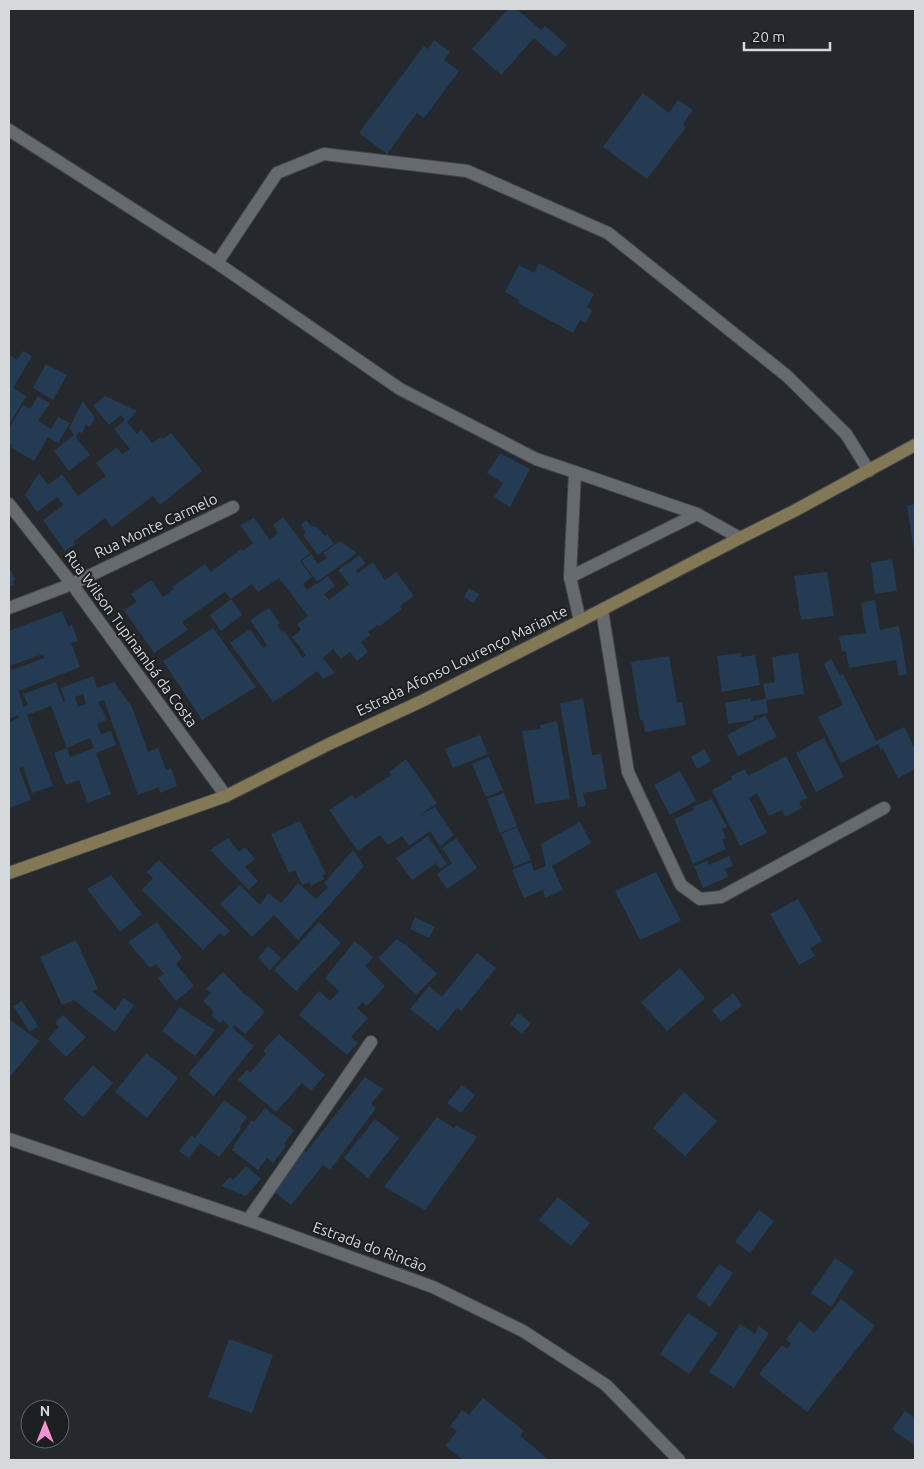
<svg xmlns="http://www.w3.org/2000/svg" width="924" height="1469" font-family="Ubuntu,sans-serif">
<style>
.building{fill:#243c53;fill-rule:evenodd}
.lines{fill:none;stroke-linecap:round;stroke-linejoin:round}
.service-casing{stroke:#424548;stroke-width:14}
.minor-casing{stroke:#424548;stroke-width:14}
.tertiary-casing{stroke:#424548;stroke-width:14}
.secondary-casing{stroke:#424548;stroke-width:14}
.service{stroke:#656a6e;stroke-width:12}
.minor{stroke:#656a6e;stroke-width:12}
.tertiary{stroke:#656a6e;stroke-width:12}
.secondary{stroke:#837856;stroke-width:12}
.labels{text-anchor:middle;stroke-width:4;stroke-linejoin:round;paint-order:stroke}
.street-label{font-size:15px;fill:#d6d9db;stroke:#1b1f22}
</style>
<rect width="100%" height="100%" fill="#25282c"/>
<g class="building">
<path d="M508,9h9l24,21 4,-4 22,19 -11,12 -22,-19 -33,37 -29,-26z"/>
<path d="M434,40l16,12 -6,8 15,11 -35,47 -7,-5 -30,41 -28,-21 65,-87 4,3z"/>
<path d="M643,93l26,20 9,-13 15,10 -10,14 3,3 -39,52 -44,-32z"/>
<path d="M539,263l55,31 -7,13 5,3 -6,13 -6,-3 -7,13 -55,-30 1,-3 -14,-8 14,-27 15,8z"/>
<path d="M23,351l9,5 -19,32 13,8 -17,29v-70l8,5z"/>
<path d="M46,364l21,11 -14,25 -20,-12z"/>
<path d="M38,396l12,7 -12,18 13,8 7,-12 12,6 -12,20 -10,-6 -14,24 -24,-14 2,-2 -3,-2v-15l14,-23 7,4z"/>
<path d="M105,396l32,15 -10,11 10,12 4,-4 11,13 9,-6 2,2 8,-6 31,38 -42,34 -7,-9 -41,31 -7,-9 -32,24 2,2 -10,7 -22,-31 20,-15 -6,-8 -20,15 -12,-17 14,-22 9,12 14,-11 16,22 28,-20 -10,-13 21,-16 5,7 8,-5 -16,-20 11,-9 -4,-5 -12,10 -16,-19z"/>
<path d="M83,401l12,17 -5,9 -4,-3 -4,9 -3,-1 -3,5 14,18 -21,16 -15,-20 20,-16 -5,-7z"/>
<path d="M500,453l30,16 -20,38 -16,-10 9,-14 -16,-10z"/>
<path d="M915,504v48h-1l-7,-46z"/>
<path d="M283,517l27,36 -10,8 12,16 -9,7 4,6 9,-7 1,1 11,-8 7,10 -11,8 5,6 20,-16 -11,-14 22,-15 5,9 -9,6 2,3 15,-11 12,18 11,-8 18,24 -14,10 2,3 -22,17 -2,-1 -10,7 2,3 -9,7 7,10 -11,9 -7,-9 -9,7 -8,-10 -10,9 12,15 -12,6 -6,-8 -21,16 -23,15 -43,-59 20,-14 13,19 4,-3 -17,-25 19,-12 11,15 -3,2 5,7 2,-1 19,27 3,-3 -14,-18 9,-7 -4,-6 11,-8 -29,-38 -21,14 -6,-8 -21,15 -6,-7 -43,30 6,8 -34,23 -30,-43 13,-8 -6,-8 20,-14 12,17 11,-8 -2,-2 33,-23 6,8 30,-23 2,2 10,-8 -13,-18 14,-7 16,22 8,-7 -5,-8z"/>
<path d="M306,520l5,6 6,1 8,9 2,-2 7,10 -16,11 -15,-20 3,-2 -5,-8z"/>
<path d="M340,541l17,12 -40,29 -15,-21 9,-7 7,10 9,-6 -4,-5z"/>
<path d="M892,559l5,32 -22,3 -4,-31z"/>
<path d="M11,570l4,10 -2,1 1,4 -5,2v-15z"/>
<path d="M827,572l7,44 -33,4 -7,-44z"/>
<path d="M469,588l10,6 -5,9 -10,-6z"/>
<path d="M231,599l11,16 -21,16 -11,-16z"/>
<path d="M875,600l5,30 19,-4 8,48 -8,2 -3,-16 -47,8 -3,-17 -4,1 -3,-16 27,-3 -5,-30z"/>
<path d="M62,611l6,15 4,-1 6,16 -7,2 9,24 -62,24 6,16 4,-2 -5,-11 33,-12 7,19h2l-4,-13 32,-12 4,12 17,-6 18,25 16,45 10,-4 8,22 5,-2 6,18 -17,7 -1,-6 -21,8 -34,-95 -6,2 9,18 -10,4 4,10 10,-3 5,14 -20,8 15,41 -23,9 -9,-23 -13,5 -12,-32 13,-5 -16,-42 -24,9 26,71 -21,7 -9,-27 -4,2 12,32 -22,8v-86l10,-4 -1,-3 -9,4v-88zM43,654l1,4 -33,12 -1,-4zM83,694l3,10 -8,3 -3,-10zM90,738l4,10 -24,9 -3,-9z"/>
<path d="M213,628l43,59 -54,33 -39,-59z"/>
<path d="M741,653v4l14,-2 5,30 -38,7 -5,-36z"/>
<path d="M798,653l6,41 -38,6 -3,-16 12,-2 -3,-25z"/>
<path d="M669,656l8,47 5,-1 4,23 -41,7 -2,-12h-3l-9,-58z"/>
<path d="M831,659l9,17 3,-2 33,67 28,-14 11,22v20l-17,9 -15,-29 -2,1 -3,-6 -37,19 -23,-46 25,-12 -19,-41z"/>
<path d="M751,698v3l15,-2 2,14 -15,3 1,4 -26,4 -3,-21z"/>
<path d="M583,699l9,56 9,-1 6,35 -24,4 3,13 -8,1 -18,-104z"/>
<path d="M765,715l12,22 -39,19 -11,-21z"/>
<path d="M557,721l13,78 -35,5 -13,-73 19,-2 -1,-4z"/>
<path d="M480,735l8,19 -35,14 -8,-19z"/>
<path d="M824,738l20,39 -28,15 -20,-39z"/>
<path d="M704,749l7,12 -14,8 -6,-12z"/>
<path d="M786,756l21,42 -8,4 3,6 -17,9 -3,-7 -13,6 -12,-23 -8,5 18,35 -27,13 -28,-56 20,-11 -1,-3 14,-7 3,7z"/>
<path d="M489,757l14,33 -17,7 -14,-33z"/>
<path d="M406,759l31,44 -18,13 16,-9 19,28 -14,11 -10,-15 -21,15 -7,-10 -14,9 -8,-10 -22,16 -29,-41 23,-15 3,4 36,-24 -2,-3z"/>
<path d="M680,771l16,30 -26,14 -16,-30z"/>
<path d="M504,793l13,33 -17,7 -13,-34z"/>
<path d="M712,799l15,28 -5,2 4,9 -4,2 4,9 -33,15 -19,-45 20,-9 -2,-3z"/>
<path d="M300,821l26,53 -4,1 2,4 -13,7 -2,-4 -7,3 -7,-15 -6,3 -18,-39z"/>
<path d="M580,822l11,21 -39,23 11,24 -18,8 -2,-8 -19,8 -12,-28 19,-8 3,9 12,-5 -5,-22z"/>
<path d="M517,827l14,33 -17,7 -13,-33z"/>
<path d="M428,836l19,28 -7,5 -4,-6 -24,17 -16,-22z"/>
<path d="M228,838l11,14 6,-5 10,12 -10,8 13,14 -9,9 -39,-40z"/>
<path d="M456,838l21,30 -30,21 -10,-15 15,-11 -10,-15z"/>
<path d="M353,850l11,16 -66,74 -24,-25 -22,22 -32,-33 20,-19 20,20 8,-12 13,10 17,-20 18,16 12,-12 -4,-4z"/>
<path d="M729,856l4,10 -8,3 3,8 -25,11 -9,-22 13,-5 2,4z"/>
<path d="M159,860l71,71 -6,6 -4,-4 -17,17 -61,-60 11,-12 -6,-6z"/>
<path d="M656,872l25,49 -41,19 -25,-49z"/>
<path d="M111,875l31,39 -22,18 -33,-43z"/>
<path d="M798,899l24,42 -12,7 5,8 -16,9 -29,-51z"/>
<path d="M415,917l20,10 -6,11 -19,-9z"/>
<path d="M157,922l25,36 -6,6 18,22 -18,15 -18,-23 6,-4 -8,-10 -6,4 -22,-26z"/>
<path d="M319,922l22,21 -45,48 -22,-21z"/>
<path d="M397,939l7,6 1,-1 32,30 -21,21 -38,-37z"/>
<path d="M76,940l22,49 -6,2 23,19 9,-12 10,7 -19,27 -41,-32 -12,5 -22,-48z"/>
<path d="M355,941l18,16 -8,9 20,20 -18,20 -4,-4 -6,6 11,10 -17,19 7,6 -11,12 -48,-40 20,-24 11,10 9,-10 -14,-13z"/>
<path d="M268,946l13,12 -11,12 -12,-12z"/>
<path d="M477,953l19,15 -35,43 -4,-3 -19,23 -28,-22 19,-23 13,11z"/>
<path d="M680,968l25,30 -38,33 -26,-29z"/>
<path d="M223,972l23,24 1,-1 18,17 -20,22 -10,-9 -3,3 22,18 -40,50 -26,-22 41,-48 -6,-6 -3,3 -9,-8 3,-3 -11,-11 8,-8 -5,-4z"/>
<path d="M733,993l9,12 -21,17 -9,-12z"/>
<path d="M22,1001l16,25 -8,6 -17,-26z"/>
<path d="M180,1007l35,23 -20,26 -33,-25z"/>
<path d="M518,1013l13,10 -9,11 -12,-10z"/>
<path d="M63,1015l23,22 -20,20 -18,-18 11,-12 -4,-4z"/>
<path d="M10,1020l29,21 -29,36 -1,-1v-54z"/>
<path d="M279,1034l46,41 -14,16 -9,-8 -26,29 -38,-32 9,-10 3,3 16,-19 -3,-3z"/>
<path d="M146,1053l32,25 -31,40 -32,-26z"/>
<path d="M93,1065l20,18 -30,34 -20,-18z"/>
<path d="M365,1077l18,12 -12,15 5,4 -46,62 -7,-5 -32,40 -19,-15 31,-40 3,2z"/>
<path d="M462,1085l13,10 -14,18 -14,-10z"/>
<path d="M684,1092l33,29 -32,35 -32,-28z"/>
<path d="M224,1100l23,17 -7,10 1,2 -22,28 -19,-14 -11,15 -10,-7 13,-16 3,3z"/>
<path d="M265,1108l29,22 -10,14 2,2 -13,17 -6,-5 -9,12 -26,-20 2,-3 -1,-1 19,-26 2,2z"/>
<path d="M437,1117l17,11 2,-3 21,12 -52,73 -41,-23z"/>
<path d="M375,1119l24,19 -31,40 -24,-20z"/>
<path d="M246,1166l15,13 -15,17 -25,-10 9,-9 3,3z"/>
<path d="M558,1197l32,26 -19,23 -32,-26z"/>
<path d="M759,1210l15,11 -24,32 -15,-11z"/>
<path d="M835,1258l19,13 -23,36 -20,-14z"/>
<path d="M719,1264l14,9 -23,34 -14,-10z"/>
<path d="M841,1299l34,27 -68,86 -48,-38 23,-29 5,4 4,-5 -5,-5 14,-18 14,12z"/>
<path d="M688,1313l30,20 -29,41 -29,-20z"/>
<path d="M740,1324l15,10 4,-8 10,7 -35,55 -25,-16z"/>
<path d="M229,1339l44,16 -21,58 -44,-16z"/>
<path d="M483,1398l41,33 -4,5 27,22 -1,2h-83l-18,-14 12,-15 -7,-5 12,-16 7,5z"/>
<path d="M905,1411l10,7v28l-23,-17z"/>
</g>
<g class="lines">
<g class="service-casing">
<g id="service">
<path d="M9,130l208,133 183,126 136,70 39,13 -5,105 10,44"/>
<path d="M217,263l60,-90 47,-19 143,17 141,62 179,143 59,58 23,37"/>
<path d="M575,472l122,42 43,24"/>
<path d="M570,577l127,-63"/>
<path d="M248,1220l123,-178"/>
</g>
</g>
<g class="minor-casing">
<g id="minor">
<path d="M9,504l63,80 154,212"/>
<path d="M9,608l63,-24 161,-77"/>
<path d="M602,610l26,162 53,113 19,14 21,-2 163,-89"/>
</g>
</g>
<g class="tertiary-casing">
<path id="tertiary" d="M9,1139l239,81 185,67 90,44 83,54 73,75"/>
</g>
<g class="secondary-casing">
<path id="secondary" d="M9,873l217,-77 103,-52 93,-43 158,-80 160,-83 54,-27 121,-66"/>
</g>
<use href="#service" class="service"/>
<use href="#minor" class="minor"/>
<use href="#tertiary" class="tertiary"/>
<use href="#secondary" class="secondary"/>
</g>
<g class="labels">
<g class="street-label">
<text transform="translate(156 526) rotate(-25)" y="5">Rua Monte Carmelo</text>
<text transform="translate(131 639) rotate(54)" y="5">Rua Wilson Tupinambá da Costa</text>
<text transform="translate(462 661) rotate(-26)" y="5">Estrada Afonso Lourenço Mariante</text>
<text transform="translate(370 1247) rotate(20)" y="5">Estrada do Rincão</text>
</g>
</g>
<rect width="924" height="1469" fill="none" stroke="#d6d9db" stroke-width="20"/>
<g transform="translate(45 1424)"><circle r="24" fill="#1b1f22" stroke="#66696c"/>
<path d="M0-4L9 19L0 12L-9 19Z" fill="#f591d2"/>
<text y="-8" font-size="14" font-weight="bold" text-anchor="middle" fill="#d6d9db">N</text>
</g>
<path d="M744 42v8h86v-8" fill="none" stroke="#d6d9db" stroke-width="2.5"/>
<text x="752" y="42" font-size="15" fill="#d6d9db" stroke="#1b1f22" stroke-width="4" paint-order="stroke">20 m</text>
</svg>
